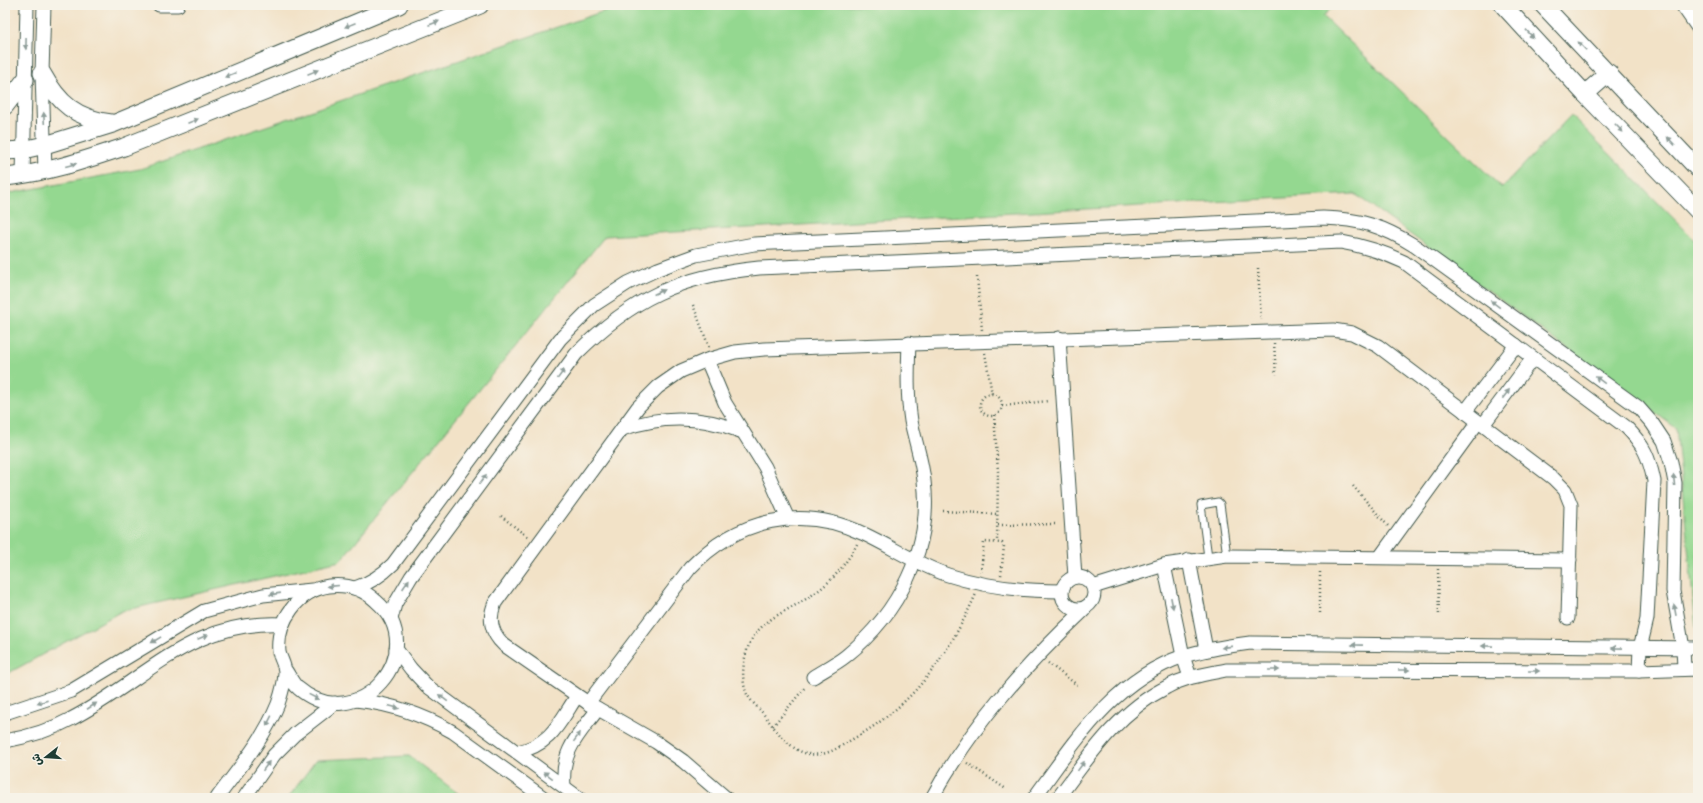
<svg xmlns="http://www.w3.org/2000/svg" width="1703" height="803" font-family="Sriracha,'Playpen Sans Arabic',sans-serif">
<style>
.green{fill:#94d890;stroke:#5a8a62}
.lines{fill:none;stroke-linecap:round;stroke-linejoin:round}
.service-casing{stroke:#3f564a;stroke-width:9}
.minor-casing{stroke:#3f564a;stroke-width:15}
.tertiary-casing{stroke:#3f564a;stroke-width:19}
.path{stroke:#3f564a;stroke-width:2.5;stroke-dasharray:1 3;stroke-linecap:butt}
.service{stroke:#fff;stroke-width:7}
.minor{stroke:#fff;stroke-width:13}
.tertiary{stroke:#fff;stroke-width:17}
.oneway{fill:#8f9e9a}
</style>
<rect width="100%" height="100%" fill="#f7f3e8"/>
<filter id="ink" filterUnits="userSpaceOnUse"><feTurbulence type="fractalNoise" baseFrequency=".025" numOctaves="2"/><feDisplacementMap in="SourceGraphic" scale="8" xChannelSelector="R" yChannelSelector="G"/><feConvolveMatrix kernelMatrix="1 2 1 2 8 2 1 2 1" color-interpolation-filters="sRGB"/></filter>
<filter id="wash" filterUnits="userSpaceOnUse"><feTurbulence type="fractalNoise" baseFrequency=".012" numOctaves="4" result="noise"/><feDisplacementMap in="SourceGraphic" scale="16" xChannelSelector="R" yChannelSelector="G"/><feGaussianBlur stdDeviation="0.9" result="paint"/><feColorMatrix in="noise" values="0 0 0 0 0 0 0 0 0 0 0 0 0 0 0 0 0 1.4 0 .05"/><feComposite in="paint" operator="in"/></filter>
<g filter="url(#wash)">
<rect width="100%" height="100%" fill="#f2e2c7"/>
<g class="green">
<path d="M622,5h714l-13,11 179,172 69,-73 127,128v384l-2,1 -20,-200 -321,-234 -750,42 -265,325 -218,50 -117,64v-481l135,-25z"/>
<path d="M409,756l55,42h-176l28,-38z"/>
</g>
</g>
<g filter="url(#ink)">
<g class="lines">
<g class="service-casing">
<path id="service" d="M1208,557l-7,-52 17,-3 2,2 7,52"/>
</g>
<g class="minor-casing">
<g id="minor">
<path d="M44,5l-2,68 3,98"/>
<path d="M159,5h19"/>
<path d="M1682,5l16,23"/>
<path d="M23,175l4,-170"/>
<path d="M1059,338l16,239"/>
<path d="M707,360l18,43 40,64 23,52"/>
<path d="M1465,412l51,-67"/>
<path d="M1483,425l50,-67"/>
<path d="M622,429c40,-14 78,-14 118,2"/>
<path d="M1380,557l98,-135"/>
<path d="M1189,560l17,90"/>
<path d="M1164,565l19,91 7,21"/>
<circle cx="1078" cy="593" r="16"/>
<path d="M1093,587l71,-22 63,-9 343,4"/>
<path d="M355,588c15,-5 26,-12 38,-24l167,-225 34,-34 34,-22 30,-14 38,-14 58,-11 569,-26c37,1 60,8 92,28l223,161 14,16 12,18 7,21 4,21 -2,108 10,57 1,20"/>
<path d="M391,619l4,-15 16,-27 165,-223c56,-56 103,-78 183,-86l582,-26c23,4 42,10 63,20l222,165c18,18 23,30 28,54l-7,138 -7,29 -1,23"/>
<path d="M396,649l15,20 16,17 152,112"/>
<path d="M813,677c11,-7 23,-13 33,-21 52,-42 87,-108 78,-175 -2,-21 -9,-40 -13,-60 -4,-26 -3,-52 -2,-78"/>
<path d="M356,700c35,4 66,14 97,32l91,66"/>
<path d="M588,703l102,-135c47,-49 111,-64 174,-34 28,13 54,31 84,41 37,12 74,16 113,16"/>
<path d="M5,713l66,-22 133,-80 59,-16 49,-5"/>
<path d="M5,741c23,-4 46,-11 66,-22 75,-39 120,-100 212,-95"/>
<path d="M517,752c34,-7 42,-29 60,-56"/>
<path d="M564,786c-3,-36 14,-50 34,-77"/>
<path d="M217,798c22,-30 47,-59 61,-94 3,-9 7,-23 7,-32 0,-7 -5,-14 -6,-20 -3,-31 20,-62 50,-66 18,-2 34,3 47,15 58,50 -19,138 -78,87 -5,-4 -8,-11 -12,-17"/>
<path d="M244,798l30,-43 21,-21 40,-31"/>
<path d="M726,798l-43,-37 -27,-19 -68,-39 -84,-58c-13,-12 -16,-27 -9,-42l143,-196 20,-20 23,-16 26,-11 28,-8 29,-3 569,-19 19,3 26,13 175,132 12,12 6,15 -3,113"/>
<path d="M932,798c39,-72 93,-132 152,-188"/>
<path d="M1034,798c41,-56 80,-119 150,-142 22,-7 44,-10 66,-13l448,5"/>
<path d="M1058,798c31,-42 61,-87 109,-111 18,-10 39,-13 59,-17l413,1 59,-2"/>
</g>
</g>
<g class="tertiary-casing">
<g id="tertiary">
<path d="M1503,5l82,89 113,117"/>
<path d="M1543,5l155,164"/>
<path d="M42,73c17,31 34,45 69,50"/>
<path d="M1585,94l24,-21"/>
<path d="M5,106l20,-26"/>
<path d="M5,151l18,-1 22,-5 68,-21 286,-119"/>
<path d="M5,177c42,-4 80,-17 119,-30l356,-142"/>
</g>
</g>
<g class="path">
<path d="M1258,268l3,52"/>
<path d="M977,277l5,53"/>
<path d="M693,305l16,42"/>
<path d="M1274,343l2,32"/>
<path d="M985,353l7,41"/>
<circle cx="991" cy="405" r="11"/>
<path d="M1002,406l46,-5"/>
<path d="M994,415l4,56 -1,71"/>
<path d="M1353,486l35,40"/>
<path d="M943,511l55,3"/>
<path d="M501,516l28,22"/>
<path d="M998,525l57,-1"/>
<path d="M857,544c-11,21 -27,40 -48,53 -22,15 -48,21 -60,48 -6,14 -8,33 -3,47 3,7 10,14 15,19 13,16 28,40 48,43 16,3 29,-6 42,-14 62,-34 96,-82 125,-146"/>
<path d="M1438,569l1,48"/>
<path d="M981,572l3,-30 18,1 2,3 -3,30"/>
<path d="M1320,613v-44"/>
<path d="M1048,663l29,22"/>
<path d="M773,726l33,-40"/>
<path d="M967,763l39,26"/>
</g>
<use href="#service" class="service"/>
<use href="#minor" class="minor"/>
<use href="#tertiary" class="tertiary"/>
</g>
<defs><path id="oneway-solid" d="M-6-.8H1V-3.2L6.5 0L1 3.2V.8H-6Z"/></defs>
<g class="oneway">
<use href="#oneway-solid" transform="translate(434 23) rotate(-21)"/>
<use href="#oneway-solid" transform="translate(350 25) rotate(158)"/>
<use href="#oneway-solid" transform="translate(1530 34) rotate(47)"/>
<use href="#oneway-solid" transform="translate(26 44) rotate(91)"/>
<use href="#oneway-solid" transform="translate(1582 46) rotate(-134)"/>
<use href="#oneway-solid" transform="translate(313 72) rotate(-22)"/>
<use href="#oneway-solid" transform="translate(230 75) rotate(158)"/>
<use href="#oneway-solid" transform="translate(44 118) rotate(-93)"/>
<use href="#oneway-solid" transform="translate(193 121) rotate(-22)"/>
<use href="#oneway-solid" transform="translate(1619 128) rotate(46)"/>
<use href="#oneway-solid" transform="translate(1671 141) rotate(-133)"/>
<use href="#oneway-solid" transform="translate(71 165) rotate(-15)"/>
<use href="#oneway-solid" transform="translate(659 292) rotate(-25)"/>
<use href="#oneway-solid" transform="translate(1495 304) rotate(-144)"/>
<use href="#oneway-solid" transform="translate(561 374) rotate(-54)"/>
<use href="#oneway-solid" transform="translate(1600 380) rotate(-144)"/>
<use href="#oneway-solid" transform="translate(1506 394) rotate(-53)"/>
<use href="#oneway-solid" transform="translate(483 479) rotate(-54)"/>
<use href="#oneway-solid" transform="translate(1674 480) rotate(-96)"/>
<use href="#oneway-solid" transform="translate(406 584) rotate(-56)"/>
<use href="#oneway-solid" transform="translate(333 586) rotate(175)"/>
<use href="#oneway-solid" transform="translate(275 594) rotate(172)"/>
<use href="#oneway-solid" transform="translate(1172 603) rotate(79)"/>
<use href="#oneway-solid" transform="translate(1675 610) rotate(-100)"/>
<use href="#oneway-solid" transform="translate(203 637) rotate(-23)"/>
<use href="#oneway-solid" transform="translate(156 640) rotate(149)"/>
<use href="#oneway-solid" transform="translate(1357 645) rotate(-179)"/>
<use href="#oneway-solid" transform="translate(1487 646) rotate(-179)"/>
<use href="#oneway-solid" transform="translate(1227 647) rotate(172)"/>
<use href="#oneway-solid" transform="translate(1617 648) rotate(-179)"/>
<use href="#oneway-solid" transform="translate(1274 670)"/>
<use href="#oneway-solid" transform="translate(1404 670)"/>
<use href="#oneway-solid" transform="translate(1534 671)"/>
<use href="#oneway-solid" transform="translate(314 697) rotate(26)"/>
<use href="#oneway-solid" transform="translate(443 698) rotate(-143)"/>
<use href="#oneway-solid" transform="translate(42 702) rotate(162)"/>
<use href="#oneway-solid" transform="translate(92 706) rotate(-33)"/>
<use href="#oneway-solid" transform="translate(394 707) rotate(15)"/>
<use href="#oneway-solid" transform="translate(269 721) rotate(117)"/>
<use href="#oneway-solid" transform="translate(577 737) rotate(-54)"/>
<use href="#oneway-solid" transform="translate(266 766) rotate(-55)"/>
<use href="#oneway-solid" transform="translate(1081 766) rotate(-54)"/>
<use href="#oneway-solid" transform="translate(548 775) rotate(-144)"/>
</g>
</g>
<rect width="1703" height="803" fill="none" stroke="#f7f3e8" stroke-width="20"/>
<g transform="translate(46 757) rotate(253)" stroke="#f7f3e8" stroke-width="3" paint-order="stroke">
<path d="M0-3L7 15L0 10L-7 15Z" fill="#1f3d34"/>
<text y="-6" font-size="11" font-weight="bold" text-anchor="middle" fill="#1f3d34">ش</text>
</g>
</svg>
